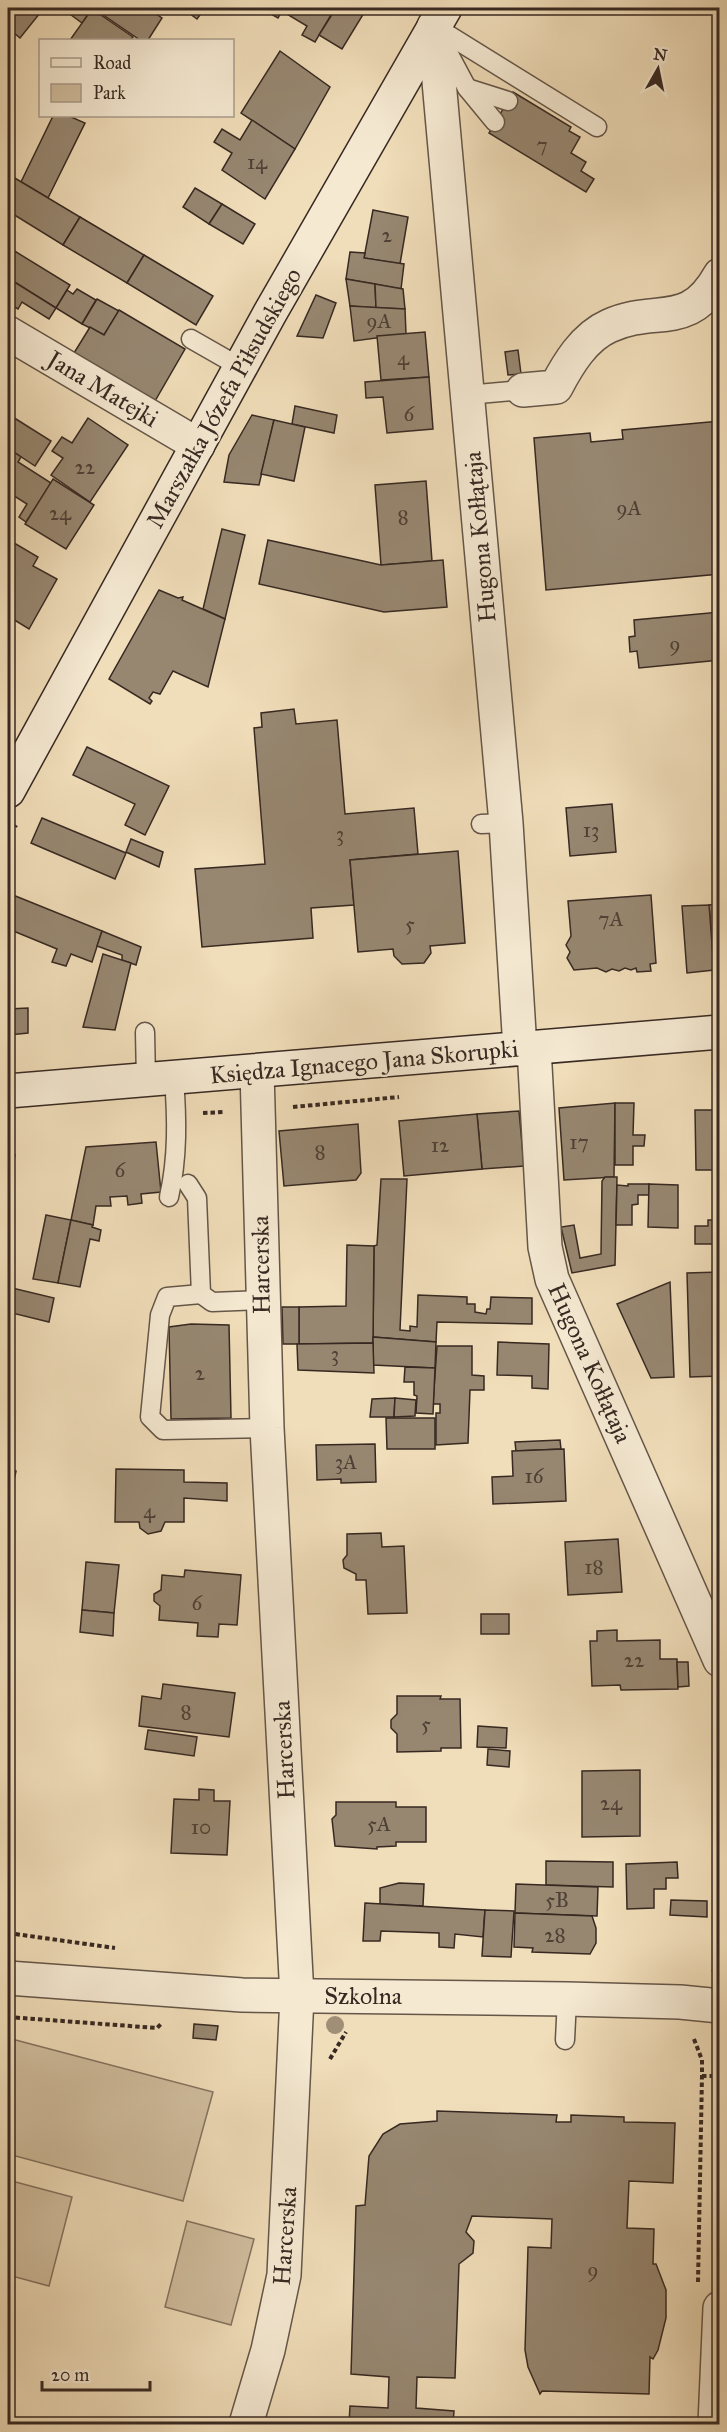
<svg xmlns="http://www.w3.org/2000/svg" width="727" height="2432" font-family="'IM FELL Great Primer',serif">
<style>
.green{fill:#d1be9f;stroke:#847460;stroke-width:1.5}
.building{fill:#978771;stroke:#372922;stroke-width:1.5}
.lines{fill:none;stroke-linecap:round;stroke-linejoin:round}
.lane-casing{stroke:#655648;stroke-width:21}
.street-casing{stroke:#655648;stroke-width:36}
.secondary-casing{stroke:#372922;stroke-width:36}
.path{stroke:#372922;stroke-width:4;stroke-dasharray:4.5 3;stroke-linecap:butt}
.lane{stroke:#f5e9d2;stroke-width:18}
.street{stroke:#f5e9d2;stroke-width:33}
.secondary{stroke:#f5e9d2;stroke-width:33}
.tree{fill:#a08e77}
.labels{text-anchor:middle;stroke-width:4.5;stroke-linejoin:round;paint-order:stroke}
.number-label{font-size:21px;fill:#4f4036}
.street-label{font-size:24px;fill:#372922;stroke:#f5e9d2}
</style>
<rect width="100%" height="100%" fill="#f0ddb9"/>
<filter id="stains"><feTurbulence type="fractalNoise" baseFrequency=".00333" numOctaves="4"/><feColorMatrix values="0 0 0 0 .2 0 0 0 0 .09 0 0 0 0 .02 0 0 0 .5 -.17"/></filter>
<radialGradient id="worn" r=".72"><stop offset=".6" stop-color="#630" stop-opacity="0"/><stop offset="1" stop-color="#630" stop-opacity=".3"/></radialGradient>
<g class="green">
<path d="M8,2038l205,54 -30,109 -175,-47z"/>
<path d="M8,2180l64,17 -23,89 -41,-11z"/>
<path d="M187,2221l67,18 -23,86 -66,-18z"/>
</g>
<g class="building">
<path d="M8,8h36l-24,30 -12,-10z"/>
<path d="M71,8h19l2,1 -10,14 -15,-11z"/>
<path d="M93,8h54l15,10 -14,22h-8z"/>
<path d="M182,8h23l-8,11z"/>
<path d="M272,8h59l3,2 -19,32 -13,-7 5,-9 -25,-15 -4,7 -9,-5z"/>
<path d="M336,8h31l-25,41 -23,-14z"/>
<path d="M92,9l41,28 -3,3h-60z"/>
<path d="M280,51l50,36 -35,62 -54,-36z"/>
<path d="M513,92l58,35 -2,4 11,6 -9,16 15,9 -5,9 13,8 -8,13 -97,-59z"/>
<path d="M53,116h16l16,7 -37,75 -27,-16z"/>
<path d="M252,120l43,29 -30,50 -43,-29 10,-17 -18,-11 8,-13 18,11z"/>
<path d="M8,174l72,43 -17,28 -55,-34z"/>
<path d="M195,188l27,16 -13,20 -26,-17z"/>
<path d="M222,204l33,20 -12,20 -34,-20z"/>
<path d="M373,210l35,7 -8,47 -36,-6z"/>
<path d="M80,217l64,38 -17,28 -64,-38z"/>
<path d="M8,247l62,38 -14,23 -48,-30z"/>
<path d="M350,252l15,1 -1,5 40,6 -3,25 -55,-10z"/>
<path d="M144,255l69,41 -17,29 -69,-42z"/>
<path d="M8,278l48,30 -7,11 -27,-17 -4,7 -10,-6z"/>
<path d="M346,279l29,5 1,24 -26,-2z"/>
<path d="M375,284l28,5 2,20 -29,-1z"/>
<path d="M77,289l19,11 -14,24 -26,-16 11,-18 6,4z"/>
<path d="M316,295l20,8 -13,35 -26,-2z"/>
<path d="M97,299l22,12 -15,24 -22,-11z"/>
<path d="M350,306l55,3 1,25 -52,7z"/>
<path d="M119,310l66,39 -30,52 -81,-48 16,-26 14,8z"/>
<path d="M425,332l4,45 -48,3 -4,-44z"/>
<path d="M518,350l3,24 -13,1 -3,-23z"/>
<path d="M429,377l4,52 -46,4 -4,-36 -17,1 -1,-16z"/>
<path d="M295,406l42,9 -3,18 -42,-9z"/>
<path d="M8,414l43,27 -16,25 -27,-18z"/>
<path d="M252,415l22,5 -15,65 -35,-3 5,-27z"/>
<path d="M88,418l40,27 -38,57 -39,-27 12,-17 -11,-7 10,-14 10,6z"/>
<path d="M274,420l31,7 -11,54 -33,-7z"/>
<path d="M720,421v153l-174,16 -12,-152 56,-5 1,9 32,-3 -1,-9z"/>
<path d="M8,448l13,9 -3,5 33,21 -25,39 -7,-5 8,-13 -19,-12z"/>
<path d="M53,479l41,26 -28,44 -41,-25z"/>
<path d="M426,481l6,80 -51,4 -6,-80z"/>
<path d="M222,529l23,6 -20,84 -22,-10z"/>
<path d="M9,540l29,17 -5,9 24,13 -28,50 -21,-13z"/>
<path d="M268,540l113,25 62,-5 4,47 -63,5 -125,-28z"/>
<path d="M159,590l19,8 5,-1 -1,3 43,19 -17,68 -35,-16 -13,23 -7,-2 -4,6 3,3 -2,3 -41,-25z"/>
<path d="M720,612v48l-81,8 -2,-17 -7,1 -1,-15 6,-1 -1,-16z"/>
<path d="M294,709l2,15 41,-4 8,94 69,-6 4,46 -68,6 4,45 -43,3 2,30 -111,9 -7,-78 70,-5 -11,-136 8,-1 -1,-14z"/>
<path d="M87,747l82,39 -24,49 -20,-10 10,-21 -62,-29z"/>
<path d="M612,804l4,48 -46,4 -4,-48z"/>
<path d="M42,818l84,35 -11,26 -84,-36z"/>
<path d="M131,839l32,13 -4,15 -33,-15z"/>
<path d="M458,851l7,92 -35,3 1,7 -7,10 -22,1 -8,-8 -1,-7 -35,3 -8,-92z"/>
<path d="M8,893l94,38 -10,31 -21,-8 -5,12 -14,-4 5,-13 -46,-19 -3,6z"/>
<path d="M651,895l5,68 -6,1 1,7 -14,1 -1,-4 -5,2 -6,-2 -6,3 -7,-2 -6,3 -9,-4 -23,2 -7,-12 3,-6 -4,-7 5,-9 -3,-35z"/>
<path d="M720,904v59h-6l-5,-58z"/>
<path d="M709,905l5,65 -27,3 -5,-67z"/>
<path d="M102,931l39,16 -5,18 -14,-5v-5l-25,-9z"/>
<path d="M103,954l28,9 -16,67 -32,-3z"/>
<path d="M28,1008v25l-19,2 -1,-26z"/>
<path d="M615,1103l-1,74 -50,3 -5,-72z"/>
<path d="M615,1103h19l-1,32h12l-1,11h-11v19h-18z"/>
<path d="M695,1110h25v60h-24z"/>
<path d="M519,1111l5,55 -42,3 -5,-55z"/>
<path d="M477,1114l5,55 -78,7 -5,-55z"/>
<path d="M358,1124l3,49 -5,7 -72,6 -5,-55z"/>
<path d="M156,1142l5,50 -20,2 1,9 -14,2 -1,-9 -17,1 1,9h-15l-3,19 -22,-5 15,-73z"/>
<path d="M8,1155h7l-7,35z"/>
<path d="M605,1177h12l-2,88 -43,8 -11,-46 13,-2 6,33 21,-4 1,-73z"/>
<path d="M381,1179h26l-7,151 10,1v-5l7,1 1,-32 49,2v7h8v8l11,2 1,-5h3l1,-12 41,1v26l-95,-2 -1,20 -63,-5 1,-91 3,-1z"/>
<path d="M628,1184h21v11h-11v9l-6,1v20h-16l1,-40 11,1z"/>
<path d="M649,1184l29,1v43l-30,-1z"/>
<path d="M46,1215l25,5 -13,63 -25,-4z"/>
<path d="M71,1220l22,5 -1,2 9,3 -2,11 -9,-2 -10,48 -22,-4z"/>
<path d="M708,1220h7v6h5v18h-25v-18h13z"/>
<path d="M347,1245l27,1 -1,97 -74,1v-37l47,-1z"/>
<path d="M720,1272v104l-30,1 -3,-104z"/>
<path d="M670,1282l4,95 -23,1 -34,-74z"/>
<path d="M8,1287l46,11 -5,24 -41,-10z"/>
<path d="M282,1307h17v37h-16z"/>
<path d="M191,1324l38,1 2,93 -60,1 -2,-92z"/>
<path d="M373,1337l63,5 -1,26 -62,-3z"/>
<path d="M498,1342l51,2 -1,45 -16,-1v-12l-35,-1z"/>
<path d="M373,1343l1,30 -76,-3 -1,-26z"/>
<path d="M437,1346h35v29l12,1v14h-14l-2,53 -32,2v-32h4v-9h-7z"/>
<path d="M405,1367l30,1 -2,46 -17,-1 1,-17 -3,-1v-13h-10z"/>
<path d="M395,1398l-1,19h-24l2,-18z"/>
<path d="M395,1398l21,2 -1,16 -21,1z"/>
<path d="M386,1418h49v31h-48z"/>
<path d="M560,1440l1,9 -45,2 -1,-9z"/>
<path d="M375,1444l1,38 -35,1v-4l-24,1 -1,-35z"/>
<path d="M564,1449l2,52 -73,3 -1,-27 21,-1 -1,-25z"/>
<path d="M8,1469l8,2 -8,39z"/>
<path d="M116,1469l68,1v12l43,1v18l-43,-3v24h-19l-4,9 -13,3 -8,-6 -1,-6h-24z"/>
<path d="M381,1533l1,14 22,-1 3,67 -39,1 -2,-34h-10v-6l-12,-6 -1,-8 4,-5v-21z"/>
<path d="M618,1539l4,53 -54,3 -3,-53z"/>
<path d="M86,1562l33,3 -5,48 -32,-3z"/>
<path d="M185,1570l56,5 -4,50 -18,-1 -1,13 -21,-1 1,-13 -39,-3 1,-14 -6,-5v-7l7,-4 1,-15 22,2z"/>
<path d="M82,1610l32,3 -1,23 -33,-4z"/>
<rect x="481" y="1614" width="28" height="20"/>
<path d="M617,1630v11l43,-1v19h17l1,30 -57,1 -1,-5 -28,1 -2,-45h7v-10z"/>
<path d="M677,1662h11l1,24 -11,1z"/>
<path d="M163,1684l72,9 -6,44 -90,-11 3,-30 19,3z"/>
<path d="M397,1696h44l-1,3h20l1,49h-20v3l-44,1v-18l-6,-6v-8l6,-6z"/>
<path d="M478,1726l29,2 -1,20 -29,-1z"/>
<path d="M148,1730l49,7 -3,19 -49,-7z"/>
<path d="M488,1749l22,2 -1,16 -22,-2z"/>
<path d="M640,1770v66l-58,1v-66z"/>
<path d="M199,1789l15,1v11h16l-3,54 -56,-2 3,-54 25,1z"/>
<path d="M336,1802h60v5h30v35h-30v4l-19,1v2l-42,-3 -3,-27 4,-4z"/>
<path d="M546,1861l67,1v25l-67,-2z"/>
<path d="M677,1862l1,16h-12v11h-12v19l-27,1 -1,-45z"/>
<path d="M399,1883l25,1 -1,22 -43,-2v-16z"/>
<path d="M516,1884l82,3 -1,29 -82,-3z"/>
<path d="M671,1900l36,1v16l-37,-2z"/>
<path d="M365,1903l120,7 -2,27 -28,-3 -1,14 -15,-1v-14l-58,-2 -1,10h-17z"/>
<path d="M485,1910l29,1 -3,46 -29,-1z"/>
<path d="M515,1913l77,3 4,12v15l-6,11 -58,-2 1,-4 -19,-1z"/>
<path d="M194,2024l24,2 -2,14 -23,-2z"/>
<path d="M437,2111l120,4 -1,7h15v-7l53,2v5l51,1 -2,60 -44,-2 -2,47 27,1 -1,35h3l10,26v28l-8,32 -5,9 -3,-2 -1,37 -107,-3 -2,3 -12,-27 -3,-17 3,-103 23,1 1,-29 -80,-3 -6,16 8,9 -1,12 -14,11 -4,114 -38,-1 -1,31 38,3 -1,13h-104l1,-18 38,2 1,-31 -38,-3 5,-168 9,-1 4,-49 14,-22 17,-10 37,-3z"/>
</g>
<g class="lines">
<g class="lane-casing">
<g id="lane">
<path d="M434,26l163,101"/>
<path d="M443,43l24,45 28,34"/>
<path d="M467,88l41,13"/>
<path d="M191,339l49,28"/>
<path d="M467,395l56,-5"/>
<path d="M481,824l25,-1"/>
<path d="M145,1032l1,48"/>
<path d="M188,1184l9,14 4,96 11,8 50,-2"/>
<path d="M169,1197c9,-40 8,-79 5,-119"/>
<path d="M201,1294l-34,3 -7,18 -10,102 13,13 104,-2"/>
<path d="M565,2040l2,-41"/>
</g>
</g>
<g class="street-casing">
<g id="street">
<path d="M434,26l72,797 14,226"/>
<path d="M8,333l190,112"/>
<path d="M523,390l33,-3c12,-23 28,-50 53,-61 48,-22 79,6 111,-51"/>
<path d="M534,1048l11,199 7,32 168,381"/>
<path d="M8,1978l234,17 325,4 113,3 40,4"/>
<path d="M246,2424l22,-74 16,-75 13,-279 -30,-568 -10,-357"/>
<path d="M715,2424l5,-116"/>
</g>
</g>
<g class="secondary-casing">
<g id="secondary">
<path d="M8,791l262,-478 175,-305"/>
<path d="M8,1091l712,-59"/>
</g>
</g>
<g class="path">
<path d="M8,840l8,-15"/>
<path d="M293,1107l106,-10"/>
<path d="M203,1113l22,-1"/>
<path d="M715,1694l5,17"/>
<path d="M8,1933l107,15"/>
<path d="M713,1972l7,-12"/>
<path d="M8,2017l149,11 4,-4"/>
<path d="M694,2039l8,21v16l-4,206"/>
<path d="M330,2059l16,-27"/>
<path d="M702,2076h18"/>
</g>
<use href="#lane" class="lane"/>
<use href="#street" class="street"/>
<use href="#secondary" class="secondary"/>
</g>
<circle class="tree" cx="335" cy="2025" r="9"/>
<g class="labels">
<g class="number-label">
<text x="542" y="152">7</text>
<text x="257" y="169">14</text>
<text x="387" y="242">2</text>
<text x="379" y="328">9A</text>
<text x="403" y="365">4</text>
<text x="409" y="421">6</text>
<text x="85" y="474">22</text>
<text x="629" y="515">9A</text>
<text x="60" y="520">24</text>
<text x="403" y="524">8</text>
<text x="675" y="651">9</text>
<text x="591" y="837">13</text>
<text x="340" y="841">3</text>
<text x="611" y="926">7A</text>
<text x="410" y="931">5</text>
<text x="579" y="1149">17</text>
<text x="440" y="1152">12</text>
<text x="320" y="1159">8</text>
<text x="120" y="1177">6</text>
<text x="335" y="1361">3</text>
<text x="200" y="1380">2</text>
<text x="346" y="1469">3A</text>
<text x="534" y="1483">16</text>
<text x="149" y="1518">4</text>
<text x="594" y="1574">18</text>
<text x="197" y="1610">6</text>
<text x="634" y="1667">22</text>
<text x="186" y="1719">8</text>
<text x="426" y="1731">5</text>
<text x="611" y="1810">24</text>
<text x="379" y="1831">5A</text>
<text x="201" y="1834">10</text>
<text x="557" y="1907">5B</text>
<text x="555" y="1942">28</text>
<text x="593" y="2277">9</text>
</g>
<g class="street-label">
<text transform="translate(103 389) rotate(31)" y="8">Jana Matejki</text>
<text transform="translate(224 398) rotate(-61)" y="8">Marszałka Józefa Piłsudskiego</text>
<text transform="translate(480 537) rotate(-95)" y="8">Hugona Kołłątaja</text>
<text transform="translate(364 1062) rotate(-5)" y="8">Księdza Ignacego Jana Skorupki</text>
<text transform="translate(261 1265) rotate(-91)" y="8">Harcerska</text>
<text transform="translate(590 1363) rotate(66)" y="8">Hugona Kołłątaja</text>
<text transform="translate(284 1750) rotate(-93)" y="8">Harcerska</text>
<text x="363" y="2004">Szkolna</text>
<text transform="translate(285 2236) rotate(-86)" y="8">Harcerska</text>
</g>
</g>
<rect width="727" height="2432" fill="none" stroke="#f0ddb9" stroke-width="30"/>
<rect x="9" y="9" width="709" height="2414" fill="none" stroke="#372922" stroke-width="3"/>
<rect x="15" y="15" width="697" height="2402" fill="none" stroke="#372922" stroke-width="1.5"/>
<rect x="39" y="39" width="195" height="78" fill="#f5e9d2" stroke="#a99c8c" stroke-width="1.5"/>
<rect x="51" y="58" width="30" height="9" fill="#f5e9d2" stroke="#a99c8c" stroke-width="1.5"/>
<text x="93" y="69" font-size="18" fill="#372922">Road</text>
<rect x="51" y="84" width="30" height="18" fill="#d1be9f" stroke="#a99c8c" stroke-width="1.5"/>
<text x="93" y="99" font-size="18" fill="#372922">Park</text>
<g transform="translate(658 69) rotate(9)" stroke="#f5e9d2" stroke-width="4.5" paint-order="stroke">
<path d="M0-4.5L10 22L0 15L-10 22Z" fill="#372922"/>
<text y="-9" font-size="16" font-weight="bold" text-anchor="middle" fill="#372922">N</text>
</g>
<path d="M42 2381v9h108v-9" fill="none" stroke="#372922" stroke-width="3"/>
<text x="51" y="2381" font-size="18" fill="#372922" stroke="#f5e9d2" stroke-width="4.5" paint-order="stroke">20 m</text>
<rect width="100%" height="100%" filter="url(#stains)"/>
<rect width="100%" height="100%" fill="url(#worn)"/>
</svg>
